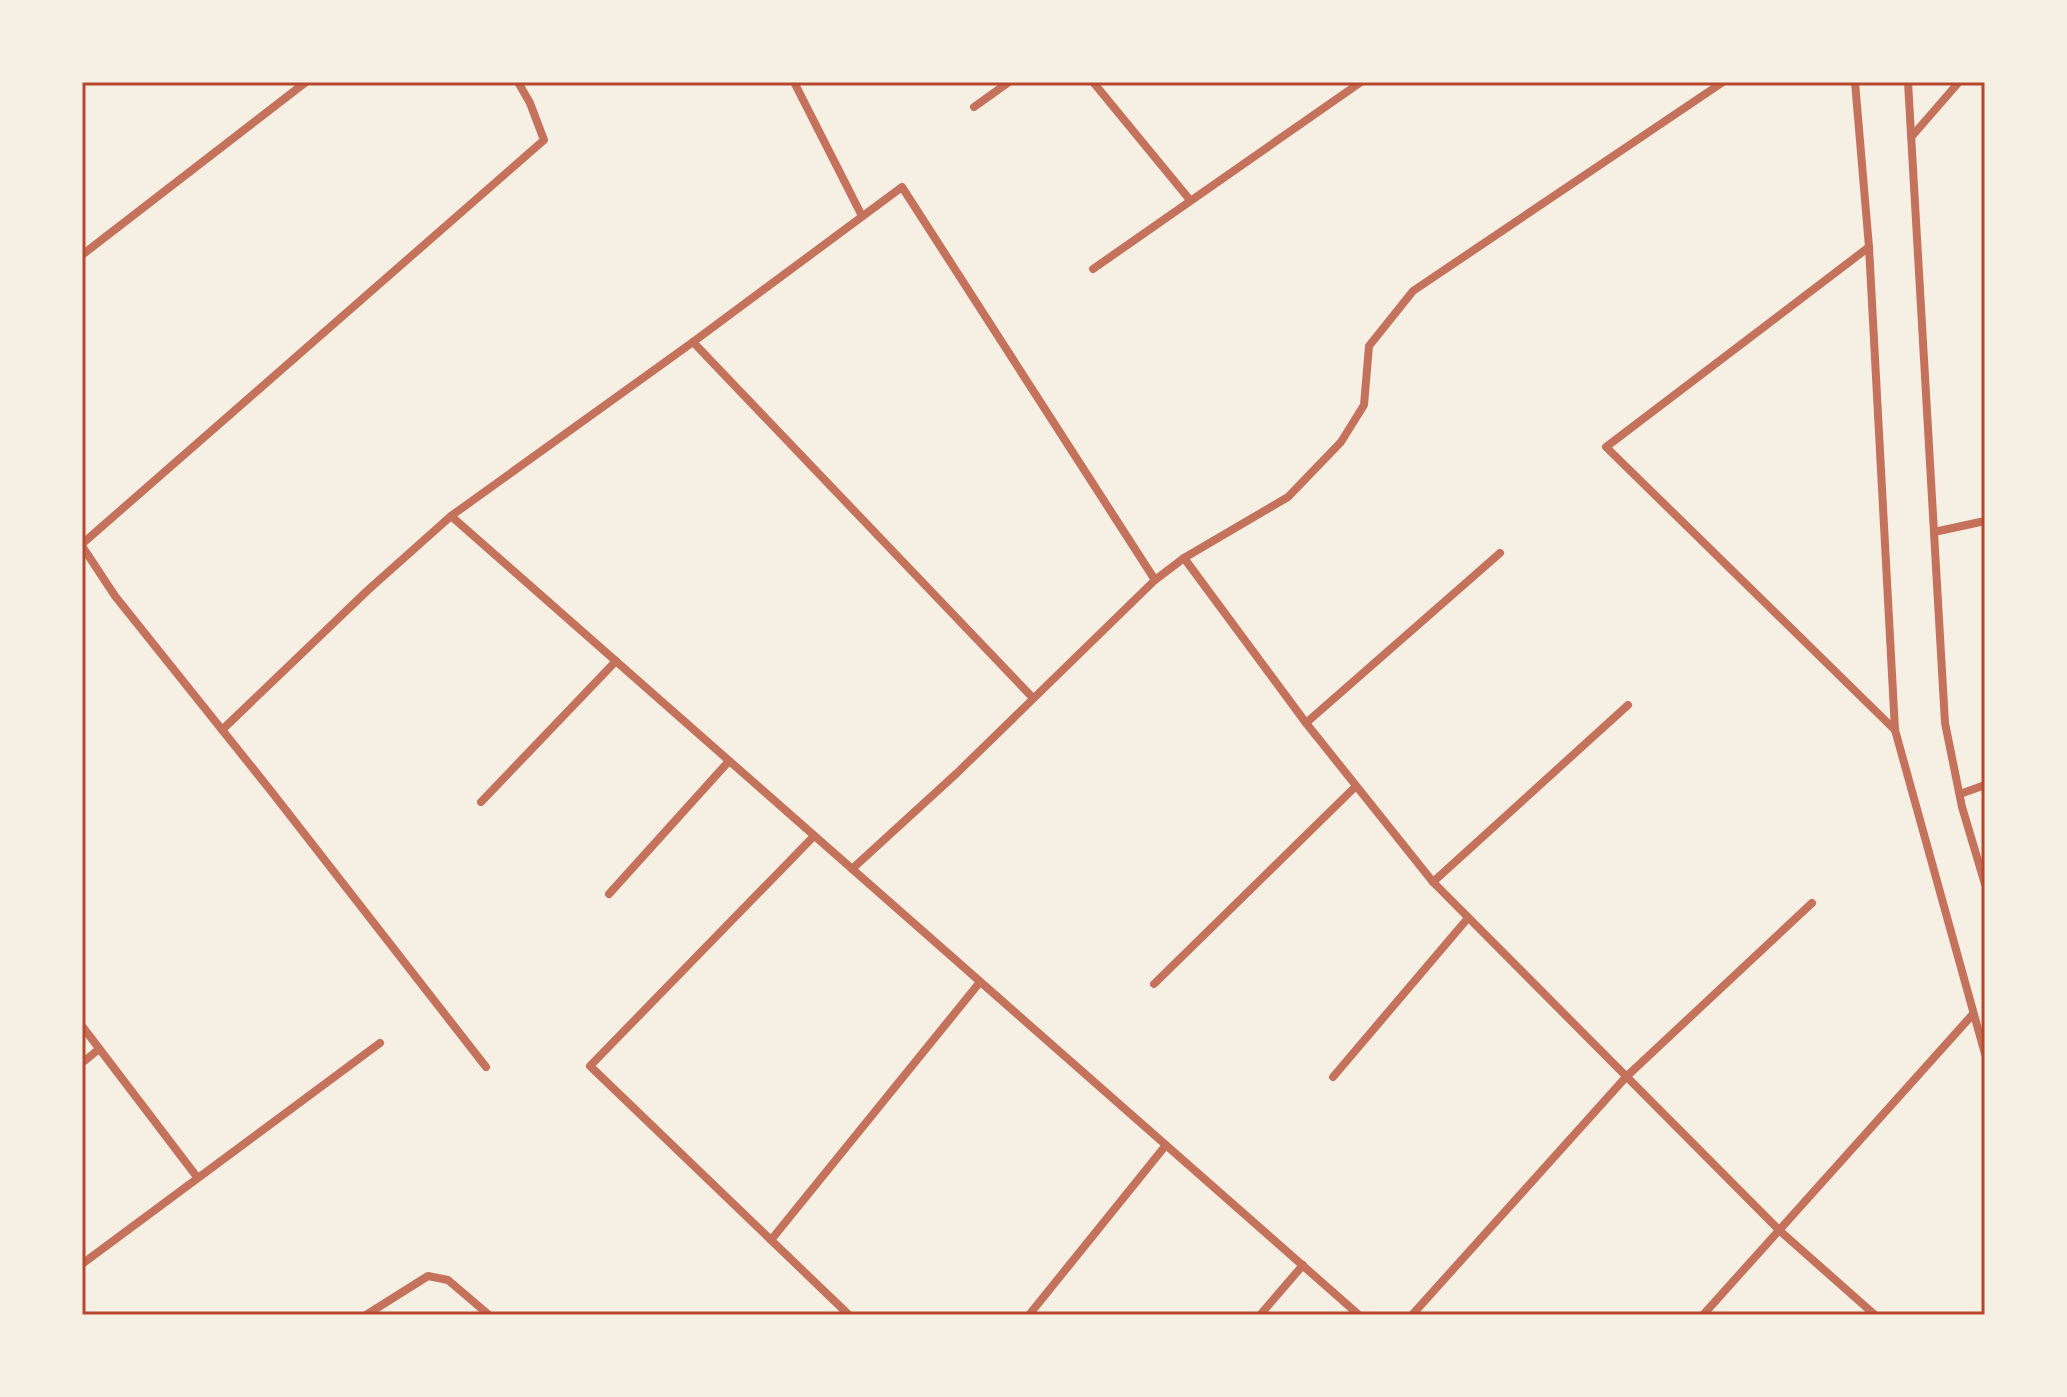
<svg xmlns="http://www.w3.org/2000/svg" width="2067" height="1397" font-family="'Archivo Narrow',sans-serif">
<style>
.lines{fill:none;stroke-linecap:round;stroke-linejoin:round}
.minor{stroke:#c5725c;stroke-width:8}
.neatline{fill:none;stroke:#b5482f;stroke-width:3}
</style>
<rect width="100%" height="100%" fill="#f6efe4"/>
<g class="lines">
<g class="minor">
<path d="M794,82l68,134"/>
<path d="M1093,82l97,118"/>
<path d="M1855,82l14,165 26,483 90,324"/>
<path d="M1908,82l37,641 17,84 23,77"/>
<path d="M974,107l35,-25"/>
<path d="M1913,135l46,-53"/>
<path d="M1869,247l-263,200 289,283"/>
<path d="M82,255l224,-173"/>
<path d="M1093,269l268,-187"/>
<path d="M693,342l340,356"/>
<path d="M451,516l908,799"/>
<path d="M1934,532l51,-11"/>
<path d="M82,544l462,-404 -14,-37 -12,-21"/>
<path d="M82,546l33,50 156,195 215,276"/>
<path d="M1184,558l122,165 127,159 347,349 95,84"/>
<path d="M1306,723l194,-170"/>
<path d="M222,730l146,-140 83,-74 242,-174 209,-155 253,393"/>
<path d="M1960,794l25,-9"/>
<path d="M481,802l135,-141"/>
<path d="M814,836l-224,230 259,249"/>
<path d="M852,869l105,-96 198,-193 29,-22 104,-61 53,-55 23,-37 5,-59 44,-55 310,-209"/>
<path d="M1433,882l195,-177"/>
<path d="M609,894l120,-133"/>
<path d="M1154,984l201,-197"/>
<path d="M82,1026l115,151"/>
<path d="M82,1063l17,-14"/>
<path d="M1333,1077l135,-159"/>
<path d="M771,1240l209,-258"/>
<path d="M82,1264l298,-221"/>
<path d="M366,1315l62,-39 20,4 41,35"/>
<path d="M1029,1315l137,-170"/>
<path d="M1260,1315l43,-50"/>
<path d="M1412,1315l214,-238 186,-174"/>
<path d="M1703,1315l270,-301"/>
</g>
</g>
<rect width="2067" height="1397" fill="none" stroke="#f6efe4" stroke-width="168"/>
<rect x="84" y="84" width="1899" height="1229" class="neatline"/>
</svg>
